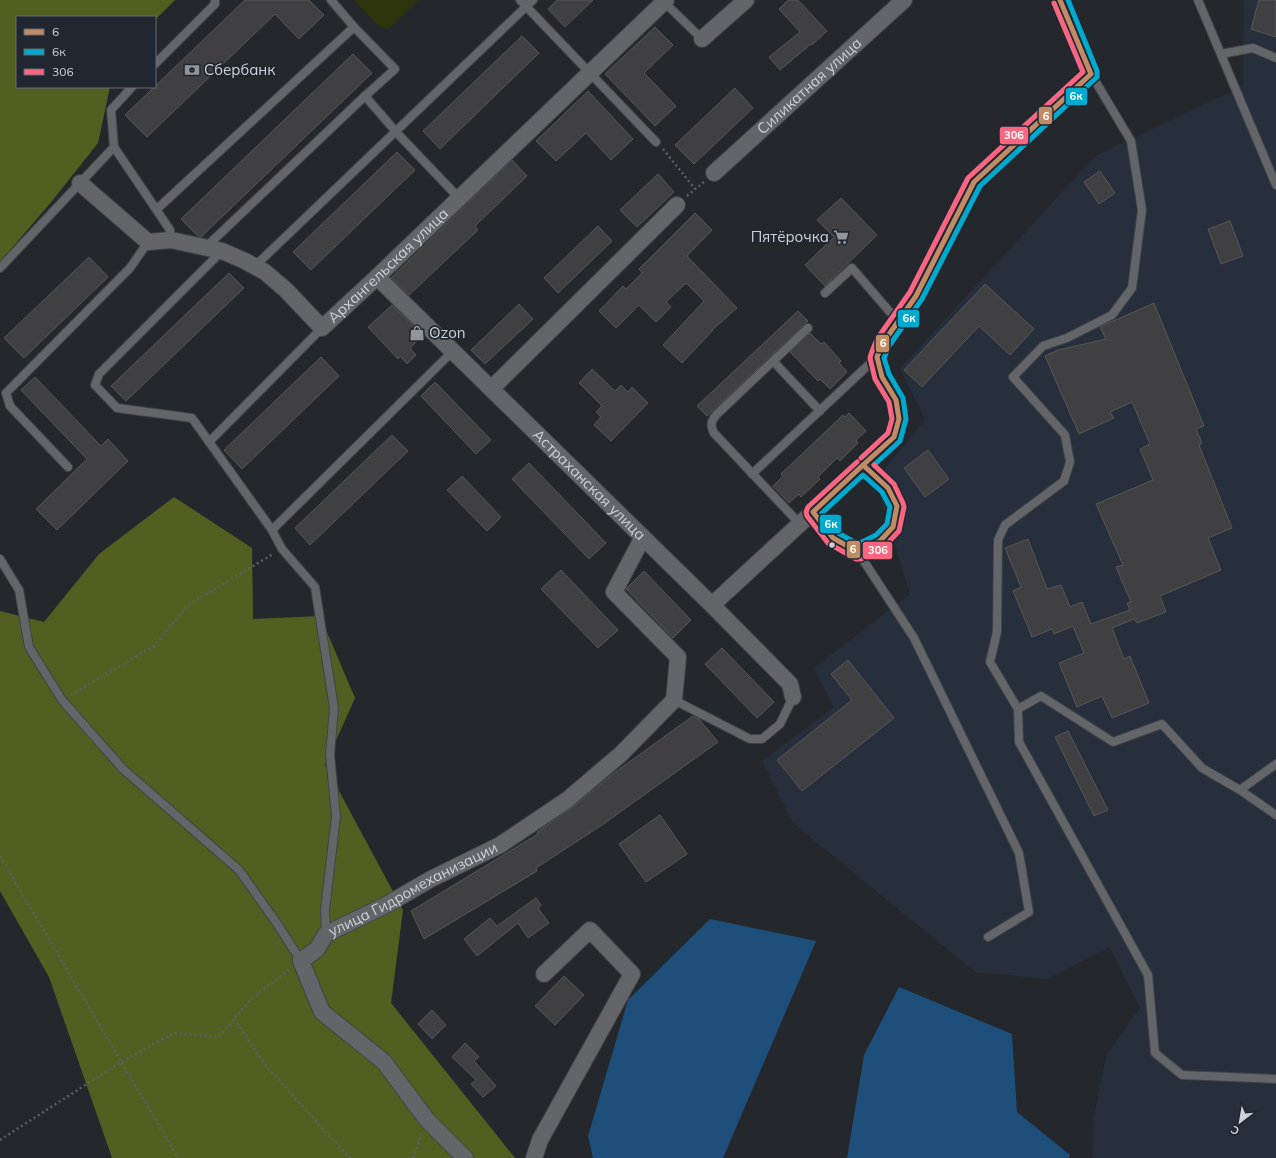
<svg xmlns="http://www.w3.org/2000/svg" width="1276" height="1158" font-family="Mulish,sans-serif">
<style>
.built{fill:#272f3c}
.green{fill:#2d340c}
.forest{fill:#535f21}
.water{fill:#1e4e7a}
.building{fill:#404042;stroke:#585758}
.lines{fill:none;stroke-linecap:round;stroke-linejoin:round}
.service-casing{stroke:#404347;stroke-width:10}
.minor-casing{stroke:#404347;stroke-width:18}
.path{stroke:#5c5f62;stroke-width:2.5;stroke-dasharray:2 3;stroke-linecap:butt}
.service{stroke:#636568;stroke-width:8}
.minor{stroke:#636568;stroke-width:16}
.bus-1-casing{stroke:#212730;stroke-width:8}
.bus-2-casing{stroke:#212730;stroke-width:8}
.bus-3-casing{stroke:#212730;stroke-width:8}
.bus-1{stroke:#c18c65;stroke-width:5}
.bus-2{stroke:#00a9ce;stroke-width:5}
.bus-3{stroke:#fa6682;stroke-width:5}
.bus-dot{fill:#ced1d7;stroke:#212730;stroke-width:1.5}
.labels{text-anchor:middle;stroke-width:3.5;stroke-linejoin:round;paint-order:stroke}
.poi-label{font-size:15px;fill:#ced1d7;stroke:#212730;text-anchor:start}
.street-label{font-size:15px;fill:#ced1d7;stroke:#212730}
.line-badge{stroke:#212730;stroke-width:1.5}
.badge-label{font-size:11px;text-anchor:middle;font-weight:bold;fill:#fff}
</style>
<rect width="100%" height="100%" fill="#24282c"/>
<path class="built" d="M1244,0h32v1158h-184l2,-42 12,-61 34,-47 -30,-61 -62,32 -73,-7 -182,-149 -31,-62 72,-54 -20,-39 96,-74 -35,-113 50,-61 -25,-51 195,-213 148,-70z"/>
<path class="green" d="M354,0h65l-31,29 -10,-3z"/>
<g class="forest">
<path d="M0,0h175l-20,20v-3h-138v70h93l-12,56 -46,58 -52,61z"/>
<path d="M174,497l78,51 1,71 67,-3 35,82 -30,67 78,145 -12,93 124,155h-403l-63,-181 -49,-86v-280l44,11 55,-68z"/>
</g>
<g class="water">
<path d="M710,919l106,22 -93,217h-130l-5,-22 40,-136z"/>
<path d="M899,987l113,47 5,78 53,43 -1,3h-222l17,-103z"/>
</g>
<g class="building">
<path d="M245,0h64l15,15 -25,24 -24,-25 -128,123 -22,-22z"/>
<path d="M557,0h36l-28,27 -17,-18z"/>
<path d="M788,0h10l29,31 -15,14 -1,-1 -31,26 -11,-13 31,-25 -21,-23z"/>
<path d="M1259,0h17v37l-25,-8z"/>
<path d="M655,27l18,18 -29,28 32,33 -21,20 -50,-52z"/>
<path d="M522,36l17,17 -99,96 -17,-18z"/>
<path d="M353,54l19,19 -171,164 -3,-1 -17,-17z"/>
<path d="M735,88l18,20 -59,56 -19,-19z"/>
<path d="M588,91l45,48 -22,21 -25,-27 -30,28 -20,-20z"/>
<path d="M397,152l18,18 -104,100 -18,-18z"/>
<path d="M512,160l15,16 -52,50 3,4 -69,65 -18,-17z"/>
<path d="M1100,171l15,22 -16,11 -15,-22z"/>
<path d="M658,174l16,18 -37,35 -17,-17z"/>
<path d="M841,198l36,37 -52,51 -20,-21 29,-28 -17,-17z"/>
<path d="M695,213l17,17 -25,26 50,52 -25,22h1l-31,33 -19,-18 41,-44 -18,-18 -20,19 5,5 -15,15 -17,-17 -23,23 -17,-17 24,-25 3,3 16,-16 -3,-4z"/>
<path d="M1230,221l13,35 -22,8 -13,-35z"/>
<path d="M598,226l14,15 -54,52 -14,-15z"/>
<path d="M89,257l19,20 -84,81 -20,-20z"/>
<path d="M229,273l15,15 -118,113 -15,-15z"/>
<path d="M985,284l49,45 -24,26 -31,-29 -57,61 -18,-17z"/>
<path d="M1154,303l50,123 -8,3 6,14 -3,2 33,83 -24,10 13,32 -61,26 6,16 -29,11 -3,-4 -22,9 12,31 6,-3 19,47 -37,15 -10,-22 -25,11 -18,-44 25,-10 -11,-27 -19,8 -2,-5 -20,8 -19,-46 8,-4 -16,-39 23,-9 19,50 14,-4 9,22 12,-5 9,22 39,-14 -3,-7 4,-1 -15,-35 7,-2 -27,-61 57,-24 -13,-31 10,-5 -18,-42 -22,10 4,6 -35,16 -34,-78 13,-6 48,-11 -6,-12z"/>
<path d="M519,304l14,15 -48,45 -14,-14z"/>
<path d="M392,305l31,30 -13,13 6,7 -9,9 -7,-8 -2,3 -30,-32z"/>
<path d="M798,311l10,10 -101,95 -10,-10z"/>
<path d="M810,333l11,11 3,-2 17,19 -2,2 8,9 -17,17 -10,-10 -2,2 -28,-29z"/>
<path d="M321,357l18,19 -97,93 -18,-19z"/>
<path d="M592,369l23,22 6,-6 7,7 4,-5 16,16 -37,38 -17,-16 7,-8 -5,-5 6,-6 -23,-23z"/>
<path d="M35,377l66,69 7,-7 20,22 -71,69 -21,-21 51,-50 -66,-69z"/>
<path d="M435,382l56,58 -15,14 -55,-58z"/>
<path d="M849,413l17,18 -10,9 2,3 -18,18 -3,-3 -19,19 2,2 -19,18 -2,-3 -10,9 -16,-17 10,-10 -2,-2 62,-59 2,2z"/>
<path d="M392,435l16,16 -98,94 -15,-17z"/>
<path d="M928,450l21,29 -24,18 -21,-29z"/>
<path d="M529,463l77,80 -17,16 -77,-80z"/>
<path d="M462,476l39,41 -14,14 -40,-41z"/>
<path d="M561,570l57,60 -20,18 -57,-59z"/>
<path d="M644,571l47,49 -18,18 -47,-49z"/>
<path d="M722,648l52,54 -17,16 -52,-54z"/>
<path d="M848,660l46,58 -92,73 -25,-31 75,-60 -21,-26z"/>
<path d="M693,716l6,3 19,23 -116,83 -66,43 1,3 -113,68 -13,-28 127,-77 -1,-2 36,-25 41,-34z"/>
<path d="M1068,731l40,79 -14,6 -39,-79z"/>
<path d="M660,815l27,39 -41,28 -27,-38z"/>
<path d="M536,898l5,7 -3,3 11,15 -21,15 -10,-15 -41,33 -13,-17 26,-21 7,8z"/>
<path d="M564,976l20,19 -29,30 -20,-19z"/>
<path d="M432,1010l14,15 -14,14 -14,-15z"/>
<path d="M465,1043l14,14 -5,4 22,25 -13,11 -12,-13 5,-4 -24,-23z"/>
</g>
<g class="lines">
<g class="service-casing">
<g id="service">
<path d="M331,0l23,27 41,42 -30,27 32,37 62,65"/>
<path d="M520,0l136,142"/>
<path d="M1198,0l78,185"/>
<path d="M664,2l38,37"/>
<path d="M1221,54l32,-6 23,10"/>
<path d="M155,64l60,-60v-4"/>
<path d="M1091,74l40,67 11,69 -10,78 -20,27 -45,23 -24,8 -30,31 52,58 5,27 -6,19 -59,44 -7,15 -1,92 -7,30 28,47 1,33 129,233 7,78 27,22 94,4"/>
<path d="M132,87l-21,23 3,37 56,83 1,10"/>
<path d="M157,209l197,-182"/>
<path d="M206,247l159,-151"/>
<path d="M222,251l-123,123 -4,11 22,23 75,10 80,112 10,19 33,38 19,121 -4,47 6,61 -11,94 1,24"/>
<path d="M255,266l278,-266"/>
<path d="M0,268l114,-121"/>
<path d="M825,293l27,-25 37,43 10,9"/>
<path d="M773,361l47,50"/>
<path d="M209,442l113,-114"/>
<path d="M68,467l-58,-61 -4,-13 124,-125 18,-26"/>
<path d="M752,474l125,-117"/>
<path d="M800,524l-86,-91c-4,-8 -3,-11 2,-18l92,-87"/>
<path d="M272,530l181,-179"/>
<path d="M858,552l56,86 105,215 10,59 -41,25"/>
<path d="M0,559l19,31 10,57 33,53 61,69 116,101 37,52 25,39"/>
<path d="M674,700l76,39h12l18,-15 13,-27"/>
<path d="M1018,709l23,-13 72,46 49,-18 40,44 38,22 36,-26"/>
<path d="M1240,790l36,25"/>
</g>
</g>
<g class="minor-casing">
<g id="minor">
<path d="M702,39l44,-39"/>
<path id="s1" d="M714,173l190,-173"/>
<path id="s2" d="M80,183l68,59 23,-2 51,11 23,10 20,11 21,18 36,38 55,-51 289,-277"/>
<path id="s3" d="M377,277l335,328 78,79 3,13"/>
<path d="M492,388l185,-183"/>
<path d="M813,512l20,26 25,14 22,-11 13,-14 4,-21 -9,-18 -25,-23"/>
<path d="M712,605l182,-168 5,-18 -3,-19 -14,-23 -5,-20 6,-14 33,-47 58,-114 117,-108 -31,-74"/>
<path id="s4" d="M465,1158l-38,-38 -43,-58 -62,-50 -21,-51 16,-12 9,-15 60,-29 45,-26 69,-34 67,-45 54,-46 53,-54 4,-43 -64,-65 29,-55"/>
<path d="M534,1158l6,-18 92,-166 -42,-44 -46,44"/>
</g>
</g>
<g class="path">
<path d="M663,149l32,40"/>
<path d="M687,196l18,-15"/>
<path d="M71,695l83,-49 34,-41 85,-51"/>
<path d="M0,856l178,302"/>
<path d="M234,1019l32,47 82,90 3,2"/>
<path d="M0,1140l121,-78 53,-29 45,4 32,-38 38,-29"/>
<path d="M413,1158l8,-24"/>
</g>
<use href="#service" class="service"/>
<use href="#minor" class="minor"/>
<g class="bus-1-casing">
<g id="bus-1">
<path d="M863,465l25,23 9,18 -4,21 -13,14 -22,11 -25,-14 -20,-26z"/>
<path d="M863,465l31,-28 5,-18 -3,-19 -14,-23 -5,-20 6,-14 33,-47 58,-114 117,-108 -31,-74"/>
</g>
</g>
<g class="bus-2-casing">
<g id="bus-2">
<path d="M874,465l26,-24 6,-22 -3,-21 -14,-24 -5,-16 5,-12 33,-47 58,-113 117,-109v-6l-29,-71"/>
<path d="M863,475l19,17 8,15 -3,17 -11,11 -18,9 -20,-11 -16,-20z"/>
</g>
</g>
<g class="bus-3-casing">
<g id="bus-3">
<path d="M861,458l27,-25 4,-14 -3,-17 -14,-23 -5,-21 1,-4 6,-15 33,-47 58,-114 115,-106 -29,-69"/>
<path d="M857,462l-49,45 -2,5 1,4 21,27 28,16h5l23,-12 15,-16 5,-24 -1,-4 -9,-19 -20,-19"/>
</g>
</g>
<use href="#bus-1" class="bus-1"/>
<use href="#bus-2" class="bus-2"/>
<use href="#bus-3" class="bus-3"/>
</g>
<defs>
<g id="bank-bare" transform="scale(1.2)"><path d="M-6-4H6V4H-6ZM0-2.3a2.3 2.3 0 1 0 0 4.6a2.3 2.3 0 1 0 0-4.6Z" fill="#92969b" stroke="#212730" stroke-width="2.5" paint-order="stroke"/></g>
<g id="supermarket-bare" transform="scale(1.2)"><path d="M-6-5.5h2.5l.6 2H6L4.5 2H-2.5L-4.4-4H-6ZM-1.5 3.2a1.3 1.3 0 1 0 .1 0ZM3 3.2a1.3 1.3 0 1 0 .1 0Z" fill="#92969b" stroke="#212730" stroke-width="2.5" paint-order="stroke"/></g>
<g id="shop-bare" transform="scale(1.2)"><path d="M-5-2.5h2.3a2.7 3.5 0 0 1 5.4 0H5L5.5 6h-11ZM-1.5-2.5h3a1.5 2.3 0 0 0-3 0Z" fill="#92969b" stroke="#212730" stroke-width="2.5" paint-order="stroke"/></g>
</defs>
<g fill-rule="evenodd">
<use href="#bank-bare" x="192" y="70"/>
<use href="#supermarket-bare" x="841" y="237"/>
<use href="#shop-bare" x="417" y="333"/>
</g>
<circle class="bus-dot" cx="832" cy="545" r="3.5"/>
<g class="labels">
<g class="poi-label">
<text x="204" y="75">Сбербанк</text>
<text x="829" y="242" text-anchor="end">Пятёрочка</text>
<text x="429" y="338">Ozon</text>
</g>
<g class="street-label">
<text dy="5" stroke="none"><textPath href="#s1" startOffset="129">Силикатная улица</textPath></text>
<text dy="5" stroke="none"><textPath href="#s2" startOffset="384">Архангельская улица</textPath></text>
<text dy="5" stroke="none"><textPath href="#s3" startOffset="297">Астраханская улица</textPath></text>
<text dy="5" stroke="none"><textPath href="#s4" startOffset="396">улица Гидромеханизации</textPath></text>
</g>
</g>
<g class="line-badge">
<rect x="1065" y="87" width="23" height="19" rx="4" fill="#00a9ce"/>
<rect x="1038" y="106" width="15" height="19" rx="4" fill="#c18c65"/>
<rect x="999" y="126" width="30" height="19" rx="4" fill="#fa6682"/>
<rect x="897" y="309" width="23" height="19" rx="4" fill="#00a9ce"/>
<rect x="875" y="334" width="15" height="19" rx="4" fill="#c18c65"/>
<rect x="819" y="514" width="23" height="20" rx="4" fill="#00a9ce"/>
<rect x="846" y="540" width="15" height="19" rx="4" fill="#c18c65"/>
<rect x="862" y="541" width="31" height="19" rx="4" fill="#fa6682"/>
</g>
<g class="badge-label">
<text x="1076" y="100">6к</text>
<text x="1046" y="120">6</text>
<text x="1014" y="139">306</text>
<text x="909" y="322">6к</text>
<text x="883" y="347">6</text>
<text x="831" y="528">6к</text>
<text x="853" y="553">6</text>
<text x="878" y="554">306</text>
</g>
<rect x="16" y="16" width="140" height="72" fill="#212730" stroke="#666b73"/>
<rect x="24" y="29" width="20" height="6" fill="#c18c65" stroke="#666b73"/>
<text x="52" y="36" font-size="12" fill="#ced1d7">6</text>
<rect x="24" y="49" width="20" height="6" fill="#00a9ce" stroke="#666b73"/>
<text x="52" y="56" font-size="12" fill="#ced1d7">6к</text>
<rect x="24" y="69" width="20" height="6" fill="#fa6682" stroke="#666b73"/>
<text x="52" y="76" font-size="12" fill="#ced1d7">306</text>
<g transform="translate(1240 1122) rotate(211)" stroke="#212730" stroke-width="3" paint-order="stroke">
<path d="M0-3L7 15L0 10L-7 15Z" fill="#ced1d7"/>
<text y="-6" font-size="11" font-weight="bold" text-anchor="middle" fill="#ced1d7">С</text>
</g>
</svg>
